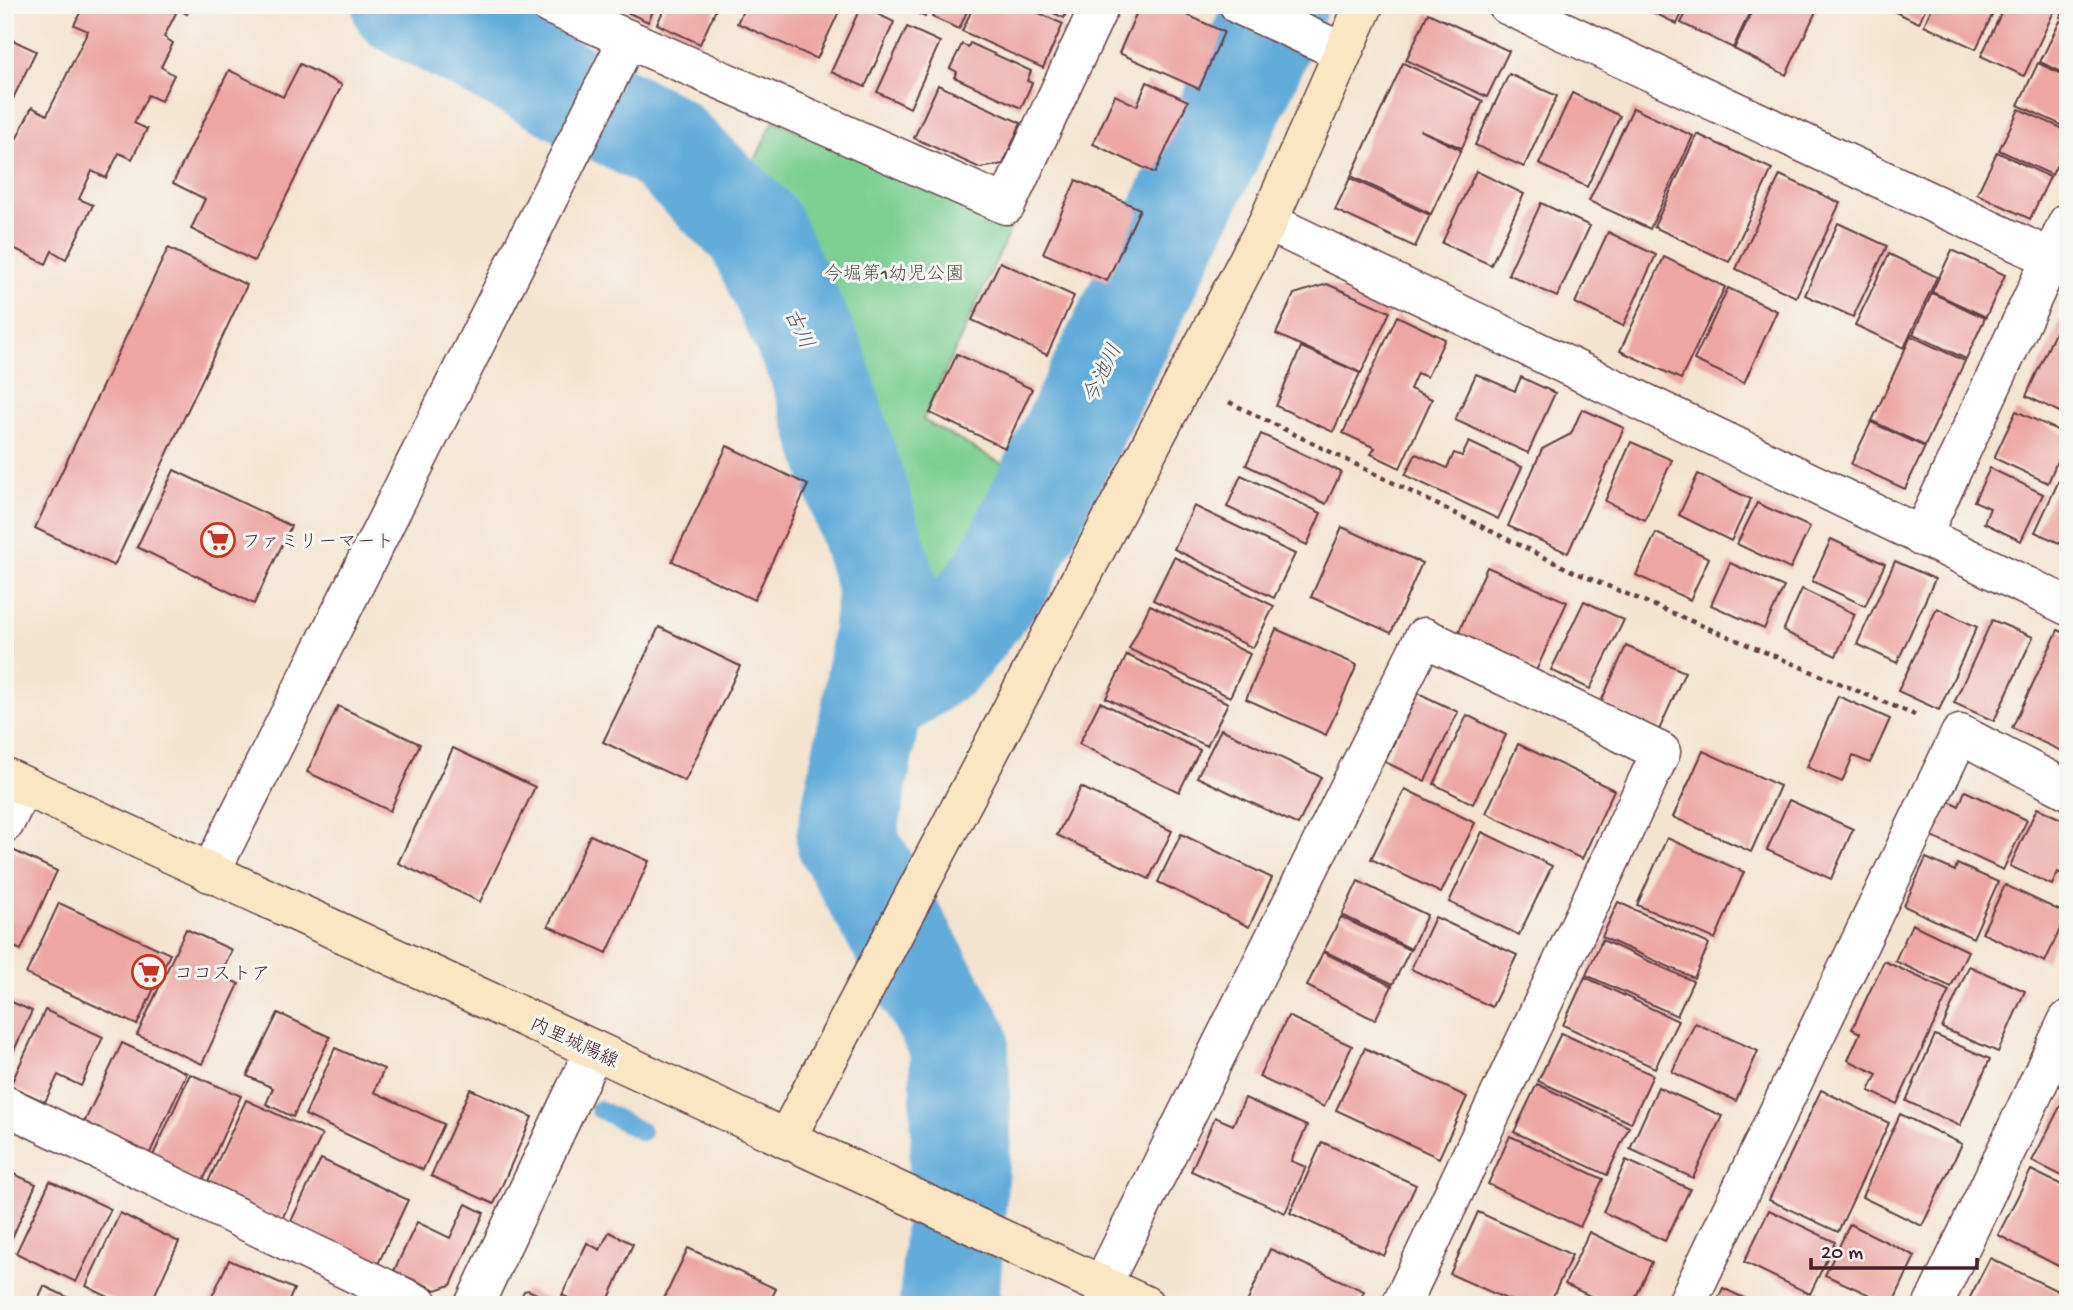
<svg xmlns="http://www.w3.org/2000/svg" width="2073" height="1310" font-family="'Gochi Hand','Klee One',sans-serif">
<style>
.green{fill:#7ccf91;stroke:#63775e;stroke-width:2}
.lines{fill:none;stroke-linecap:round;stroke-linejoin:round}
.stream{stroke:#62acda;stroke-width:18}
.river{stroke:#62acda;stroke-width:100}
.building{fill:#eda6a2}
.street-casing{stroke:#643d44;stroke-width:41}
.secondary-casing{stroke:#643d44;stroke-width:41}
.path{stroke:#643d44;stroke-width:4.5;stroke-dasharray:5 5;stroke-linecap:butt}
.street{stroke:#fff;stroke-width:38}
.secondary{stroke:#fbe6c4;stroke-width:38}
.labels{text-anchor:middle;stroke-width:6;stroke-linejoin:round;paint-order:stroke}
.park-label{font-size:19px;fill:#59544a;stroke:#f6f6f2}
.poi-label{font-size:19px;fill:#4a1f2b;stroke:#f6f6f2;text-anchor:start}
.street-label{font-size:19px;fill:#4a1f2b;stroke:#f6f6f2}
.water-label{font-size:21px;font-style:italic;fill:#545771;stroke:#f6f6f2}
</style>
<rect width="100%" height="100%" fill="#f6f6f2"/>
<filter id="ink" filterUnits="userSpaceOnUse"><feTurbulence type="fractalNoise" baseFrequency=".0143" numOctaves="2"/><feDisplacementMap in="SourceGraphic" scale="14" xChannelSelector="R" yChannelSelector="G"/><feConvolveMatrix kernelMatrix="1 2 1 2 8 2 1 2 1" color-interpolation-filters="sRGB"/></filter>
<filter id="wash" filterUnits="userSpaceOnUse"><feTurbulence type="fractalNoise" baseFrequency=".00686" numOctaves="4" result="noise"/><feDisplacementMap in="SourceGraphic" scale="28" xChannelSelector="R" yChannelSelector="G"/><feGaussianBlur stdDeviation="1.57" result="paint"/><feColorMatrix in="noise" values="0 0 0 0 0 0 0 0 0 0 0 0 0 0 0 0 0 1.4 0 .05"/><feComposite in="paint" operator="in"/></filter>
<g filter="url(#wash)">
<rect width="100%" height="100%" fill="#f4e4cf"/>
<path class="green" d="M774,120l237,108 -88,192 81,45 -48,115 -22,7 -23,-34 -118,-298 -48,-74z"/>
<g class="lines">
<path class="stream" d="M599,1109l43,23"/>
<g class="river">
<path d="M402,5l260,136 92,88 63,135 71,225 -15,112 -27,138 113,203 2,95 -12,168"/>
<path d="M873,701l70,-49 60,-77 240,-492 34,-78"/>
</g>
</g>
<g id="blocks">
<g class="building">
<path d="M84,5h107l-4,9 -9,-5 -14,28 9,6 -12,24 13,8 -13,26 -13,-6 -14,28 13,6 -15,30 -13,-6 -13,25 -14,-7 -13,28 14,6 -27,54 -14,-8 -6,13 -41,-20v-82l27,-55 15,8 41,-84 -14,-6z"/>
<path d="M612,5h44l-8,17z"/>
<path d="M666,5h52l-18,39 -43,-20z"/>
<path d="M746,5h96l-25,54 -80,-36z"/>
<path d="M900,5h30l-5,12z"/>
<path d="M937,5h33l-11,24 -27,-12z"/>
<path d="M974,5h48l41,19 -20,44 -81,-37z"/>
<path d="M1036,5h34l-6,13z"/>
<path d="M1140,5h26l58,27 -25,57 -80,-36z"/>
<path d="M1638,5h48l-9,19z"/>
<path d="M1690,5h63l-20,43 -52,-25z"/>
<path d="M1755,5h64l-33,70 -52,-26z"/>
<path d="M1880,5h47l-8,18z"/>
<path d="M1933,5h64l-21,44 -52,-24z"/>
<path d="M2005,5h52l-33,71 -43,-20z"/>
<path d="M2065,5h3v16l-8,-4z"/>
<path d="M861,6l33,16 -29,65 -34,-15z"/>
<path d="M1428,13l81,38 -22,46 -81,-37z"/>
<path d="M2060,21l8,3v51l-28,-13z"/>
<path d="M5,22l7,3 -6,12 30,14 -31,64z"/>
<path d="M907,27l33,15 -30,66 -33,-16z"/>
<path d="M970,43l61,28 -4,10 5,2 -11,25 -67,-31 3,-5 -7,-4 12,-24 6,3z"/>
<path d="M1403,63l80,38 -21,47 -42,-18 41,20 -30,64 -80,-38z"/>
<path d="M2038,63l30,14v51l-50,-23z"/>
<path d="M300,64l42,21 -88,176 -63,-32 14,-30 -32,-16 56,-113 54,27z"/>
<path d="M1509,74l48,22 -33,71 -49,-22z"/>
<path d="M1147,82l41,19 -33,72 -62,-29 22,-49 22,11z"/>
<path d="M938,85l83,38 -18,41 -23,4 -66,-30z"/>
<path d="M1572,93l48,23 -33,71 -48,-23z"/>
<path d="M1633,108l60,28 -43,93 -61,-28z"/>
<path d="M2019,109l49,22v11l-16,33 -53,-25z"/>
<path d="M1697,134l75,35 -43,93 -75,-35z"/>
<path d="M1997,152l53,25 -20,42 -53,-25z"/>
<path d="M1476,171l48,23 -33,71 -49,-22z"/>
<path d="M1780,175l60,28 -44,94 -60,-28z"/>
<path d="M1350,178l80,37 -15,32 -80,-37z"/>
<path d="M1076,180l64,29 -33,72 -64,-28z"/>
<path d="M1541,203l49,23 -33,71 -49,-23z"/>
<path d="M1838,223l49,23 -34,71 -48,-22z"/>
<path d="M1608,232l48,23 -33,71 -48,-23z"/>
<path d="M168,248l79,37 -133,281 -79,-38z"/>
<path d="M1952,250l53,25 -19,42 -54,-25z"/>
<path d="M1889,254l48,23 -33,71 -49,-23z"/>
<path d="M1664,257l61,30 -44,92 -61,-28z"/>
<path d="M1000,262l74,34 -27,59 -75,-35z"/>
<path d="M1327,284l63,28 -29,61 -85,-39 18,-40z"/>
<path d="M1728,288l49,23 -33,72 -50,-23z"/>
<path d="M1932,293l53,25 -19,41 -53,-25z"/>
<path d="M2064,313l4,2v101l-42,-20z"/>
<path d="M1397,316l48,23 -18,38 -10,-4 -7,16 22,10 -32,69 -29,-14 4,-6 -32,-15z"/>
<path d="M1911,336l54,25 -40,85 -53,-25z"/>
<path d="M1301,347l59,26 -27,59 -57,-26z"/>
<path d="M957,354l75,35 -27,59 -75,-35z"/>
<path d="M1476,374l39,17 6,-14 34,16 -27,60 -73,-33z"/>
<path d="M1582,409l42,19 -56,125 -60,-27 34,-77 29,-15z"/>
<path d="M2016,411l52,24 -20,48 -54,-25z"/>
<path d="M1871,422l54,25 -20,42 -54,-25z"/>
<path d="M1261,434l80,38 -15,32 -80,-39z"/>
<path d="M1469,442l53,25 -24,52 -93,-44 11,-21 31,14 7,-15 8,3z"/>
<path d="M1631,442l41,18 -27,60 -40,-19z"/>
<path d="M727,446l81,39 -54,115 -82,-39z"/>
<path d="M2068,461v86l-33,-15z"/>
<path d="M1990,468l53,26 -22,47 -37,-18 6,-15 -16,-7z"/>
<path d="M174,470l117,56 -37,78 -117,-57z"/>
<path d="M1698,474l53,25 -20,42 -52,-26z"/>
<path d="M1241,475l80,38 -14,32 -80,-38z"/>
<path d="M1757,503l53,24 -20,42 -53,-25z"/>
<path d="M1194,506l101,48 -21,44 -100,-49z"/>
<path d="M1342,527l80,36 -31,70 -80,-36z"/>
<path d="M1656,533l53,25 -19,42 -54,-25z"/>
<path d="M1831,539l54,25 -20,42 -53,-25z"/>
<path d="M1174,557l100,49 -21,42 -100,-48z"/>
<path d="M1895,561l40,18 -38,84 -40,-19z"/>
<path d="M1730,563l54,24 -20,42 -53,-24z"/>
<path d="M1487,567l80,35 -31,69 -79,-35z"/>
<path d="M1802,589l53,25 -19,42 -53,-25z"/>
<path d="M1584,601l40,19 -34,69 -39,-19z"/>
<path d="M1150,605l100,49 -20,43 -101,-48z"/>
<path d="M1937,608l40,19 -38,83 -41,-19z"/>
<path d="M1992,620l41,17 -39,84 -40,-18z"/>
<path d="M659,627l81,39 -55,115 -82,-39z"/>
<path d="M1276,629l81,36 -31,70 -80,-36z"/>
<path d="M2058,630l10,4v120l-56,-26z"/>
<path d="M1626,646l59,26 -26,58 -59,-26z"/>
<path d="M1127,655l101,48 -21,43 -101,-48z"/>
<path d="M1418,693l40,19 -33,69 -40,-19z"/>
<path d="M1838,696l52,23 -20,44 -17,-7 -11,26 -35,-15z"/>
<path d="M1100,702l100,48 -21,42 -100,-48z"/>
<path d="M338,706l82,38 -30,67 -83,-39z"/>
<path d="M1467,715l39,20 -33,69 -39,-20z"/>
<path d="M1221,729l100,48 -23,48 -101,-48z"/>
<path d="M1518,744l96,46 -32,69 -96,-46z"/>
<path d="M453,748l82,39 -55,115 -82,-39z"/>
<path d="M1703,751l77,35 -29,66 -78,-35z"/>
<path d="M1081,787l91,44 -23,48 -92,-44z"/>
<path d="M1405,789l70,34 -34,70 -70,-34z"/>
<path d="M1965,791l62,29 -24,50 -73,-34 17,-36 12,6z"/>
<path d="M1789,800l64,29 -22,50 -64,-29z"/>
<path d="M2037,808l31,14v55l-10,-5 -6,13 -42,-19z"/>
<path d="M1482,832l70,34 -33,69 -70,-33z"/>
<path d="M1181,834l91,44 -23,49 -91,-45z"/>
<path d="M590,835l59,26 -42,92 -59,-27z"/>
<path d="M1667,838l77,34 -29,67 -78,-34z"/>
<path d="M6,847l51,24 -36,79 -16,-7z"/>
<path d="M1926,858l29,13 2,-7 41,18 -25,56 -69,-32z"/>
<path d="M1358,881l69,34 -16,34 -69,-34z"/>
<path d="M2005,885l62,29 -22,48 -63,-29z"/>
<path d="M1618,902l91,42 -15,34 -92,-41z"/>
<path d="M59,903l111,51 -33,71 -111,-51z"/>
<path d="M1341,917l69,33 -17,34 -69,-33z"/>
<path d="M1435,917l82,38 -25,52 -81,-38z"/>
<path d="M1912,924l56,27 -17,36 -56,-26z"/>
<path d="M186,929l46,21 -12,25 19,9 -37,80 -65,-29z"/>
<path d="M1602,940l91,41 -16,35 -91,-41z"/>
<path d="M1323,952l69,34 -17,34 -68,-34z"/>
<path d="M1884,961l65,30 -52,113 -28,-13 8,-17 -29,-14 12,-27 -8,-4z"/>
<path d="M1969,966l56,25 -27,61 -56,-24z"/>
<path d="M1585,977l93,44 -23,47 -92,-43z"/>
<path d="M5,999l27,12 -27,59z"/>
<path d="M45,1010l58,27 -22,49 -23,-11 -13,27 -35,-16z"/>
<path d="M278,1013l52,24 -37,80 -27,-13 7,-16 -26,-12z"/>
<path d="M1288,1016l64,30 -28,61 -65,-30z"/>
<path d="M1695,1023l63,28 -22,50 -64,-29z"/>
<path d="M1561,1033l92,42 -22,48 -93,-42z"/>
<path d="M1935,1035l55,24 -30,67 -54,-25z"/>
<path d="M122,1043l65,30 -39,84 -66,-30z"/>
<path d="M335,1048l49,21 -10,23 70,32 -21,46 -118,-55z"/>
<path d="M1365,1048l102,49 -28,61 -103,-48z"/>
<path d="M190,1074l51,22 -39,87 -51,-23z"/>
<path d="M1537,1084l92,43 -22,48 -93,-43z"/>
<path d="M1658,1087l64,29 -29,62 -63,-29z"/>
<path d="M470,1089l62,28 -38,87 -63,-28z"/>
<path d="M1821,1090l68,33 -51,109 -69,-32z"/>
<path d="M2066,1095l2,1v83l-36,-18z"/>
<path d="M1245,1098l62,28 -16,35 15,6 -21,46 -94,-42 24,-54 18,8z"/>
<path d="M246,1100l76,35 -41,86 -75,-35z"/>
<path d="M1900,1114l62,30 -40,82 -60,-29z"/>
<path d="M1510,1136l93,43 -23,48 -92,-43z"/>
<path d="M1322,1142l94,43 -32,71 -94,-43z"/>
<path d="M321,1159l87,41 -30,64 -88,-41z"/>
<path d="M1626,1160l64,29 -25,52 -62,-29z"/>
<path d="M5,1170l31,14 -28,63 -3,-1z"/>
<path d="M2031,1170l37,18v83l-70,-36z"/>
<path d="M50,1181l61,28 -35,73 -60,-29z"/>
<path d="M466,1204l18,9 -33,72 -15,5 -42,-19 23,-49 33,16z"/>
<path d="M1769,1210l66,32 -25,52 -66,-32z"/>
<path d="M1478,1212l94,43 -23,50h-29l-70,-31z"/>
<path d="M120,1213l59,29 -29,63h-26l-38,-19z"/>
<path d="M1850,1224l65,32 -23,49 -67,-30z"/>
<path d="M609,1232l24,12 -27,61h-23l-21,-10 25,-52 13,7z"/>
<path d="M1589,1232l63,30 -20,43h-23l-44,-21z"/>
<path d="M688,1248l88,41 -8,16h-107z"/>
<path d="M1270,1249l94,42 -6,14h-112z"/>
<path d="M1990,1258l76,37 -5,10h-95z"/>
<path d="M229,1260l65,29 -7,16h-79z"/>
<path d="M44,1286l40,19h-49z"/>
<path d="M1723,1288l35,17h-43z"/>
<path d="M528,1290l31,15h-42l7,-14z"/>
<path d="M1814,1296l17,9h-21z"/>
</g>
</g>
</g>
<g filter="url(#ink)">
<use href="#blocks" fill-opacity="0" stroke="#643d44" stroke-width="2"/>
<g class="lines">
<g class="street-casing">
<g id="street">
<path d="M550,5l456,200 94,-200"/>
<path d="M1239,5l104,47"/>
<path d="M1507,5l561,261"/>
<path d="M1268,222l800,384"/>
<path d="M1921,537l147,-315"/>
<path d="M5,823l18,-37"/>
<path d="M210,873l418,-834"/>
<path d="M5,1105l415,200"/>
<path d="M1102,1285l322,-648 237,115 -260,553"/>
<path d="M474,1305l120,-255"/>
<path d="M1686,1305l274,-571 108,56"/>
<path d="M1933,1305l135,-285"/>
</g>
</g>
<g class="secondary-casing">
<g id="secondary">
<path d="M5,777l1140,528"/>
<path d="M786,1139l482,-917 96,-217"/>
</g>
</g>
<path class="path" d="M1229,402l343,169 343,144"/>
<use href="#street" class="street"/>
<use href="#secondary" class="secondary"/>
</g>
</g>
<defs>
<g id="supermarket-ring" transform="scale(1.75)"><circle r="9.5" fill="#f6f6f2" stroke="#c8321e" stroke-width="1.5"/><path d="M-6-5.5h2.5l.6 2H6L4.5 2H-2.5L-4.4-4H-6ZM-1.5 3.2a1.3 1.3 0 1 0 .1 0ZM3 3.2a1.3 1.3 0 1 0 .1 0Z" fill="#c8321e"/></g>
</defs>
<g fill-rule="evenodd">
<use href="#supermarket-ring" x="218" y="540"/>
<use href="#supermarket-ring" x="149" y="972"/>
</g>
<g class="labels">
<g class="park-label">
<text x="894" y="279">今堀第1幼児公園</text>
</g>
<g class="poi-label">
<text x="242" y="547">ファミリーマート</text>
<text x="174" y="979">ココストア</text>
</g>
<g class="street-label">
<text transform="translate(575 1041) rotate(25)" y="7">内里城陽線</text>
</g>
<g class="water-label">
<text transform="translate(800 328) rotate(65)" y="7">古川</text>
<text transform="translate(1101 373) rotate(-64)" y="7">今池川</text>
</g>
</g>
<rect width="2073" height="1310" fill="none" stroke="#f6f6f2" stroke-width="28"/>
<path d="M1811 1258v10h166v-10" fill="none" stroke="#4a1f2b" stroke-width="3.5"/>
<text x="1821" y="1258" font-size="21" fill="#4a1f2b" stroke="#f6f6f2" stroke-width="5" paint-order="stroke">20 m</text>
</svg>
